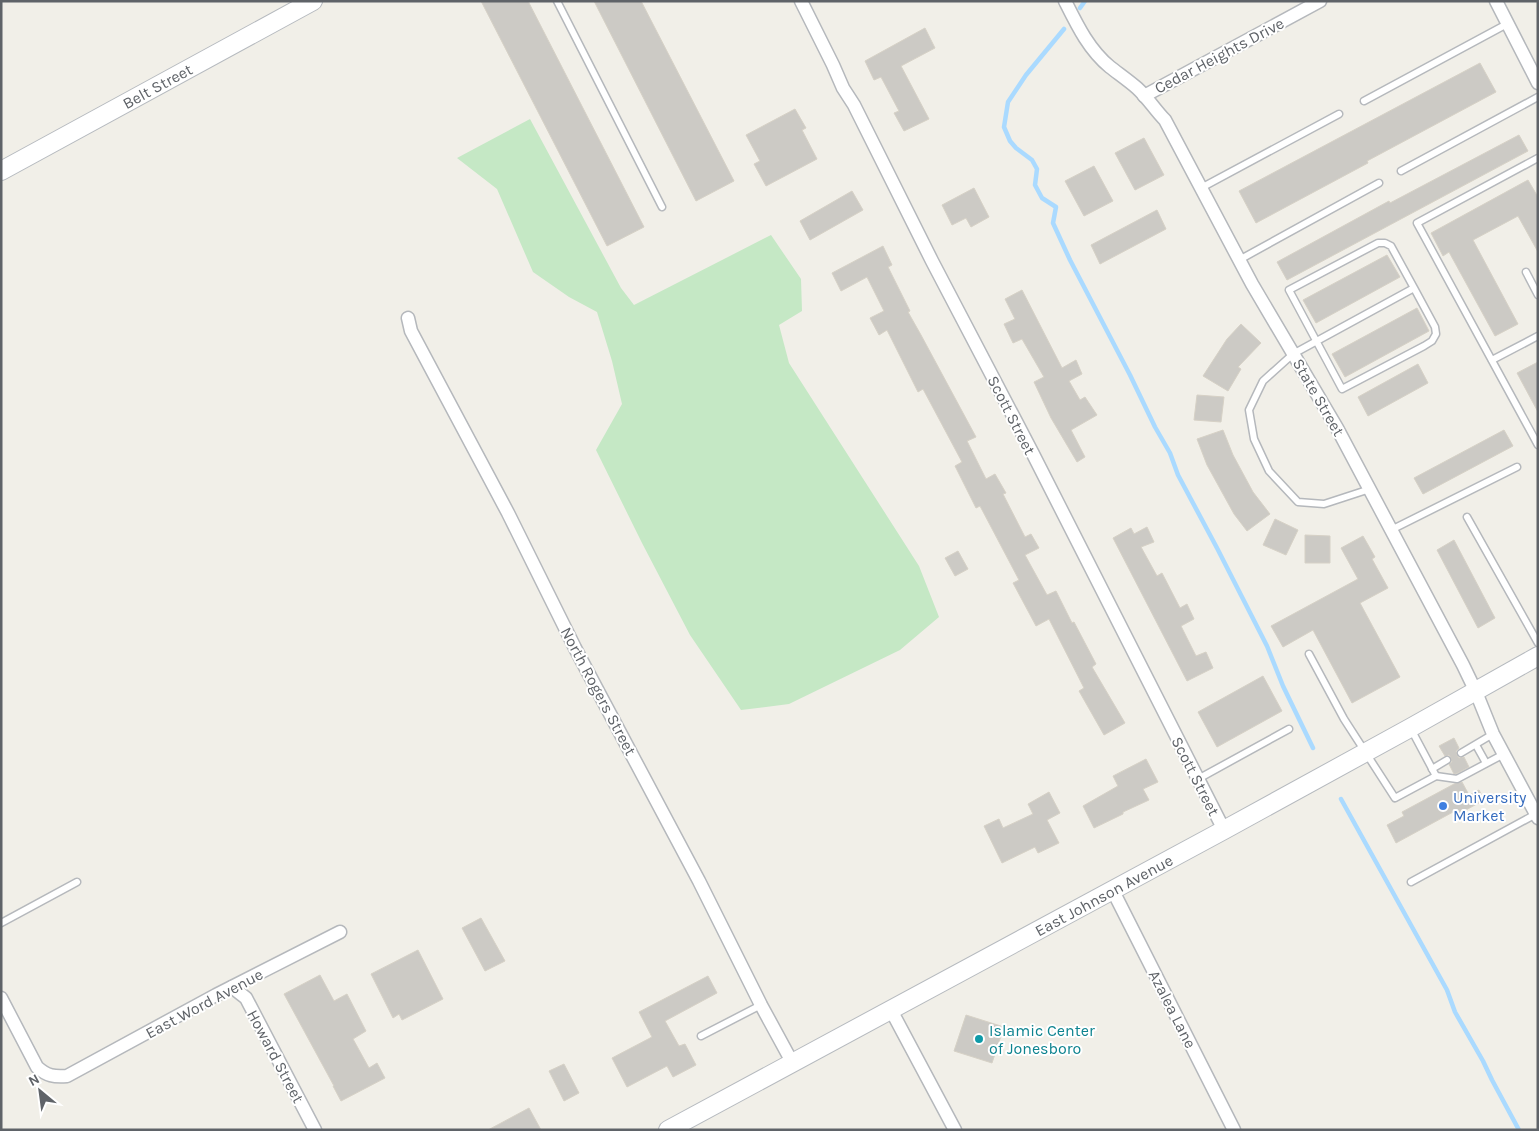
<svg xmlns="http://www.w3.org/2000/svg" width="1539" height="1131" font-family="Karla,sans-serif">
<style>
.green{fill:#c5e8c5}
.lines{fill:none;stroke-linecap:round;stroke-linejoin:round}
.stream{stroke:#aadaff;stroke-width:4.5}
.building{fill:#cccac5;stroke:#d6d1c6}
.lane-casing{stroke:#b5b8bc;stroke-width:9}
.street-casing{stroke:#b5b8bc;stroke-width:15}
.secondary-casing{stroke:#b6babf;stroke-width:20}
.lane{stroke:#fff;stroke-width:6}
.street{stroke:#fff;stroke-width:12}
.secondary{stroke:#fff;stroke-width:18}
.shop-dot{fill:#3f7fe0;stroke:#fff;stroke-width:2}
.culture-dot{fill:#0f9aa8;stroke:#fff;stroke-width:2}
.labels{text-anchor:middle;stroke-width:4;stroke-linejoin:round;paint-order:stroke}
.street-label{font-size:16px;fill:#5f6368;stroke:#fff}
.shop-label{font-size:16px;fill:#366cbe;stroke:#fff;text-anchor:start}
.culture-label{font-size:16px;fill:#0d838f;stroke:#fff;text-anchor:start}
</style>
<rect width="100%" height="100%" fill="#f1efe8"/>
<path class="green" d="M530,119l91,169 13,17 137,-70 30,44 1,32 -23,14 10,38 130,203 20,51 -39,33 -111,54 -48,6 -51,-75 -48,-92 -46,-93 26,-46 -10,-43 -15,-49 -28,-15 -36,-25 -36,-83 -40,-31z"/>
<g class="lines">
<g class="stream">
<path d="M1080,8l5,-7"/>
<path d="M1064,29l-38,46 -18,27 -4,25 6,14 6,7 16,12 5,9 -2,16 7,13 14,9 -3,16 17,37 60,115 25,52 15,26 8,22 39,73 50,98 16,40 30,62"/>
<path d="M1341,799l106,191 8,22 28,49 9,19 27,50"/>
</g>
</g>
<g class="building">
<path d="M481,1h47l116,226 -37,19z"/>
<path d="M594,1h47l93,180 -38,20z"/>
<path d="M925,28l10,20 -34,18 28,53 -25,12 -10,-18 5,-2 -18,-34 -7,3 -9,-19z"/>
<path d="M1480,63l16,29 -129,69 1,2 -112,60 -17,-32z"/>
<path d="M795,109l11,19 -4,2 15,29 -51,27 -12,-22 6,-3 -14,-26z"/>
<path d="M1519,135l9,16 -241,129 -10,-18 112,-61 1,2z"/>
<path d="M1144,138l20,37 -29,15 -20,-37z"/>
<path d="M1094,166l19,35 -29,15 -19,-35z"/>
<path d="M1528,180l10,17v55l-20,-36 -45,24 45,84 -23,12 -46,-84 -6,4 -12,-23z"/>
<path d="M974,188l15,29 -18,10 -5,-9 -14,7 -10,-20z"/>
<path d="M852,191l11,19 -53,30 -10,-19z"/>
<path d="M1157,210l9,19 -66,35 -9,-19z"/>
<path d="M883,246l9,19 -4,2 22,44 -2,1 13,23 55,102 -9,4 19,38 9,-5 11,19 -3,1 22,43 6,-3 8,14 -14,7 22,40 9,-4 16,32 2,-1 22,42 -4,3 33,56 -21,12 -25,-44 5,-3 -35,-69 -13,7 -23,-43 6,-3 -39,-74 -4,2 -21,-42 7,-4 -39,-73 -5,3 -31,-62 -8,5 -9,-17 14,-7 -17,-34 -26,14 -9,-18z"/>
<path d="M1387,255l13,22 -84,46 -13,-23z"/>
<path d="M1022,290l40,78 14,-8 6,14 -13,7 11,19 5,-3 12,18 -26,15 14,27 -8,5 -26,-44 -17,-36 10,-5 -22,-38 -9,4 -9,-19 11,-5 -10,-20z"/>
<path d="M1417,308l12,23 -84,46 -13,-23z"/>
<path d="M1241,324l20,19 -23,24 3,2 -13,22 -25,-15 24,-37z"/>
<path d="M1538,362v50l-21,-39z"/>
<path d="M1418,364l10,19 -60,33 -10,-19z"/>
<path d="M1197,395l27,2 -3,25 -27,-2z"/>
<path d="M1223,430l10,25 20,37 17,22 -23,17 -13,-17 -27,-49 -10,-26z"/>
<path d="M1504,430l9,16 -90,48 -9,-16z"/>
<path d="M1275,519l23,11 -12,25 -23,-10z"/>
<path d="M1147,527l7,15 -13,5 16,29 5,-3 18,35 7,-4 7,15 -13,7 15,30 10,-4 7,16 -26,13 -74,-143 18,-10 3,6z"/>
<path d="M1305,535l25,1v27h-25z"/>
<path d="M1363,536l12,21 -3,2 16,29 -28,15 40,74 -48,26 -39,-73 -30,17 -12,-21 87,-47 -17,-31z"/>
<path d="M1454,540l41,78 -17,10 -41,-78z"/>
<path d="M958,551l10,18 -13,7 -10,-18z"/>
<path d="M1263,676l19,35 -65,36 -19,-35z"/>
<path d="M1454,738l5,10 -3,3 1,4 2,3 5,-1 5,10 -13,7h-2l-5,-10 3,-2 -1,-4 -2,-3 -4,1 -6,-10z"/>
<path d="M1146,759l12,23 -15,7 6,11 -26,12v2l-29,14 -11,-22 35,-20 -5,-10z"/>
<path d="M1462,782l7,13 10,-5 5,10 -29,16 -2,-4 -57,31 -9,-18 17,-9 -2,-4 52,-28z"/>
<path d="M1049,792l11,21 -13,7 12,23 -21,10 -3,-6 -33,16 -18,-37 15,-7 4,9 30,-14 -5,-10z"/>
<path d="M481,918l24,43 -20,10 -23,-43z"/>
<path d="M418,950l25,49 -41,21 -3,-6 -6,4 -22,-44z"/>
<path d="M320,975l14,26 13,-7 19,37 -13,8 16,29 8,-5 8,15 -44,23 -8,-15h1l-50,-92z"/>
<path d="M708,976l9,17 -52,28 14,25 6,-2 11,21 -23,12 -6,-11 -40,21 -15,-29 40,-21 -13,-25z"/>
<path d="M966,1015l38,12 -12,36 -38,-12z"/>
<path d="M564,1064l15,29 -15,8 -15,-30z"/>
<path d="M529,1108l12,22h-53z"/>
</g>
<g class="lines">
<g class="lane-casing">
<g id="lane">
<path d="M557,1l105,206"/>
<path d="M1364,101l143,-77"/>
<path d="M1538,158l-121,65 121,222"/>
<path d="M1401,171l137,-74"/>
<path d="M1201,188l138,-74"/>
<path d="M1239,260l140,-77"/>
<path d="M1526,272l12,23"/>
<path d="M1492,360l46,-24"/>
<path d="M1370,489l-46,15 -26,-2 -29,-31 -15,-32 -5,-29 14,-29 30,-27 121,-66 21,39 1,7 -4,7 -8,5 -82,43 -53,-99 89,-47h7l6,3 23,42"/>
<path d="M1467,517l71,126"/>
<path d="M1391,530l126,-63"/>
<path d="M1309,654l35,65 51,79 41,-22 -25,-47"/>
<path d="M1476,745l10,18"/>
<path d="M1461,753l32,-19"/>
<path d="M1432,769l15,-9"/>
<path d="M1436,776l21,3 47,-25"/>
<path d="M1198,779l91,-50"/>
<path d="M1411,882l125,-68"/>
<path d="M1,923l76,-41"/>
<path d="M701,1036l60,-31"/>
</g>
</g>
<g class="street-casing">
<g id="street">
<path d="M801,1l32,64 10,23 11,17 78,156 101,193 191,376"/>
<path d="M1065,1c12,24 24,49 45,66 9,7 19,14 27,21 11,10 18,22 28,32l87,164 85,144 126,237 13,27 17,42 45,84"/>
<path d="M1496,1l42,82"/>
<path d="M1144,96l176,-95"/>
<path d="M408,318l3,13 97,182 67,135 124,233 62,124 31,57"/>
<path d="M1112,889l122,241"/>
<path d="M232,987l14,11 69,132"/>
<path d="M1,998l36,69c10,9 17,10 30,9l149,-81 124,-63"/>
<path d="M891,1010l64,120"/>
</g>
</g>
<g class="secondary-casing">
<g id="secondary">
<path id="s1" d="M1,171l312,-170"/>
<path id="s2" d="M668,1130l556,-300 186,-102 128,-72"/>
</g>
</g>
<use href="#lane" class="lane"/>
<use href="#street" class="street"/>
<use href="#secondary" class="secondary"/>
</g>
<circle class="shop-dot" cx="1443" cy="806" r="5"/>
<circle class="culture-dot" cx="979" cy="1039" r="5"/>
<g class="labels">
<g class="street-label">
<text transform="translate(1219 55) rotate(-28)" y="6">Cedar Heights Drive</text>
<text dy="6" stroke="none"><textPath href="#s1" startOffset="178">Belt Street</textPath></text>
<text transform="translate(1319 397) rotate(60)" y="6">State Street</text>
<text transform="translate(1012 415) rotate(63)" y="6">Scott Street</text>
<text transform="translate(599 691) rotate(62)" y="6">North Rogers Street</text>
<text transform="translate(1196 776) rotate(63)" y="6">Scott Street</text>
<text dy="6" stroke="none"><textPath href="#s2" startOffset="495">East Johnson Avenue</textPath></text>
<text transform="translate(204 1003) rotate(-28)" y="6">East Word Avenue</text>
<text transform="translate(1173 1009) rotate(63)" y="6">Azalea Lane</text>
<text transform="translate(276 1056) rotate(62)" y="6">Howard Street</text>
</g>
<g class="shop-label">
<text x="1453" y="803">University<tspan x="1453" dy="18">Market</tspan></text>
</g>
<g class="culture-label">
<text x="989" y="1036">Islamic Center<tspan x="989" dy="18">of Jonesboro</tspan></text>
</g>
</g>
<rect width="1539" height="1131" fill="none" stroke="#5f6368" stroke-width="5"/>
<g transform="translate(40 1091) rotate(331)" stroke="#ffffff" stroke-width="4" paint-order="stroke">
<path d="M0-4L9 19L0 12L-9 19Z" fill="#5f6368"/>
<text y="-8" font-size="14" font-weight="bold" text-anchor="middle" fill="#5f6368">N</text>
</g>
</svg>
